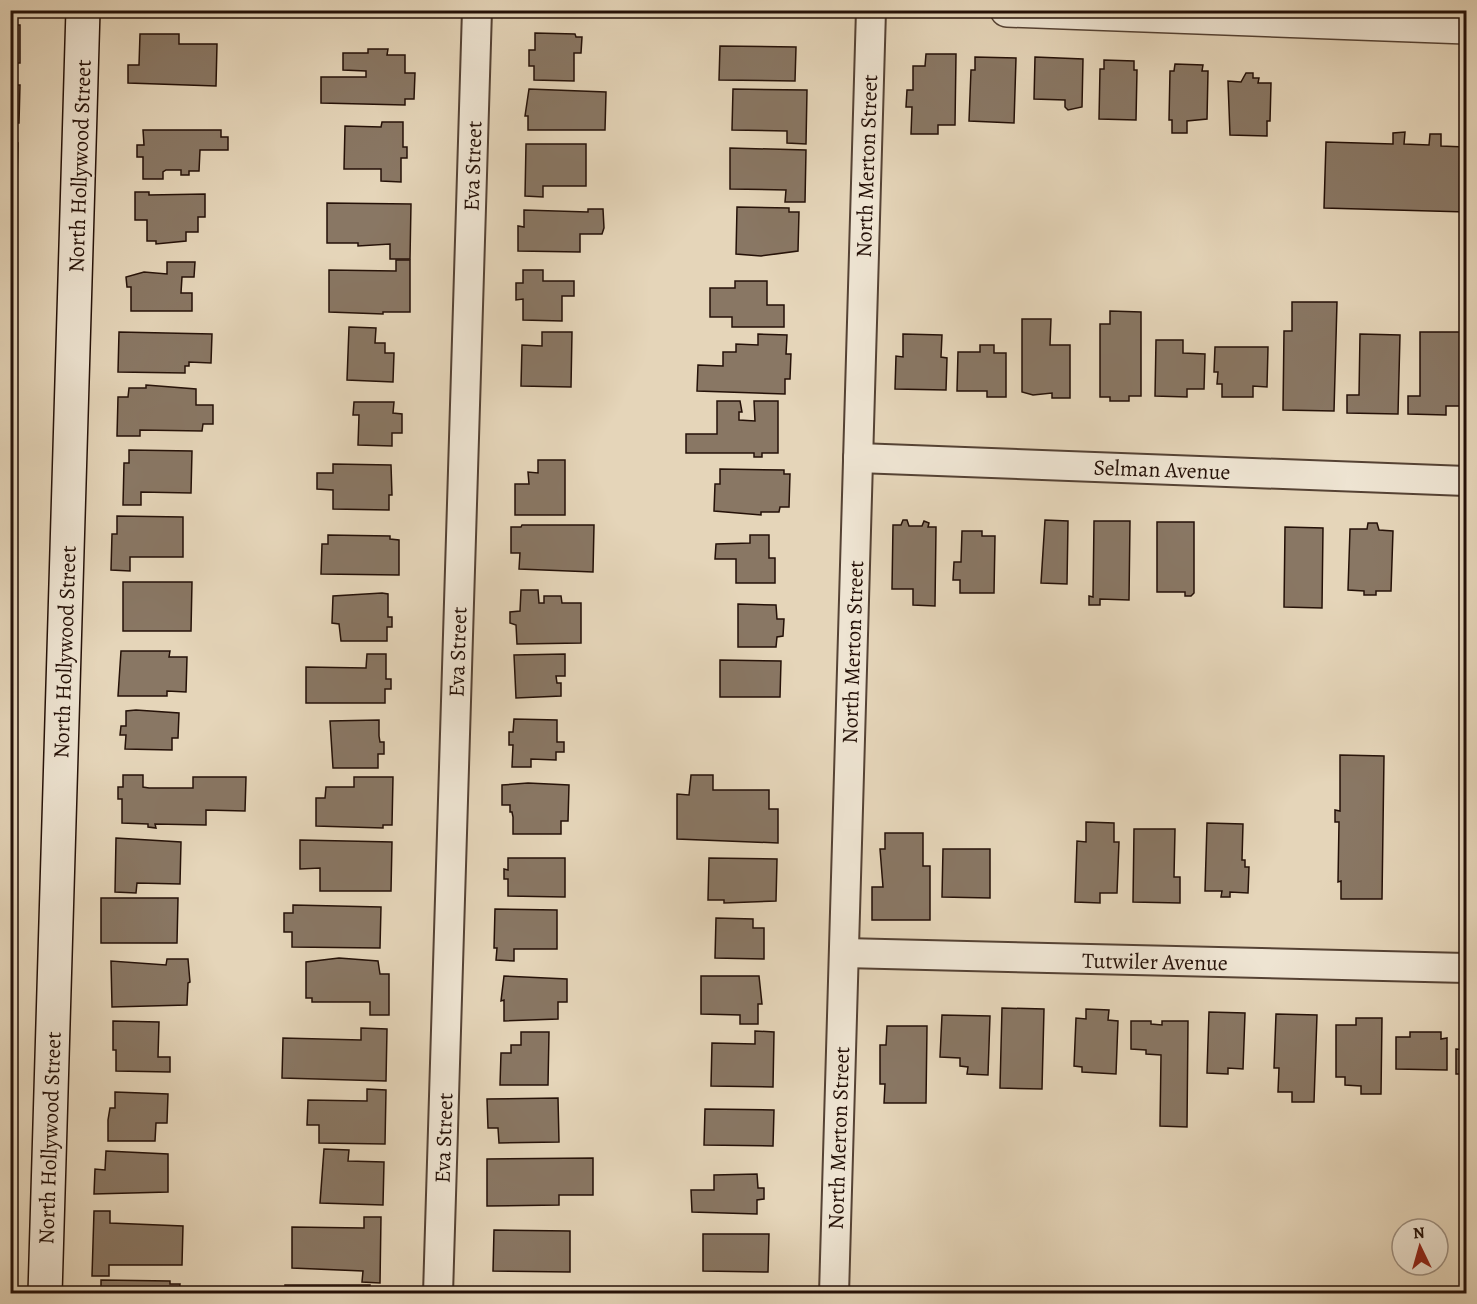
<svg xmlns="http://www.w3.org/2000/svg" width="1477" height="1304" font-family="Alegreya,serif">
<style>
.building{fill:#897764;stroke:#251108;stroke-width:1.5}
.lines{fill:none;stroke-linecap:round;stroke-linejoin:round}
.minor-casing{stroke:#554234;stroke-width:32}
.tertiary-casing{stroke:#554234;stroke-width:36}
.secondary-casing{stroke:#251108;stroke-width:36}
.minor{stroke:#eee4d2;stroke-width:28}
.tertiary{stroke:#eee4d2;stroke-width:33}
.secondary{stroke:#eee4d2;stroke-width:33}
.labels{text-anchor:middle;stroke-width:4.5;stroke-linejoin:round;paint-order:stroke}
.street-label{font-size:22px;fill:#251108;stroke:#eee4d2}
</style>
<rect width="100%" height="100%" fill="#e5d5b9"/>
<filter id="stains"><feTurbulence type="fractalNoise" baseFrequency=".00333" numOctaves="4"/><feColorMatrix values="0 0 0 0 .2 0 0 0 0 .09 0 0 0 0 .02 0 0 0 .5 -.17"/></filter>
<radialGradient id="worn" r=".72"><stop offset=".6" stop-color="#630" stop-opacity="0"/><stop offset="1" stop-color="#630" stop-opacity=".3"/></radialGradient>
<g class="building">
<rect x="10" y="25" width="10" height="38"/>
<path d="M535,33l40,1 1,3h6l-1,16h-7v28l-40,-1v-14h-5v-16h6z"/>
<path d="M140,34h39v10h38l-1,42 -88,-3v-18h11z"/>
<path d="M720,46l76,1 -1,34 -76,-1z"/>
<path d="M368,49h20l-1,6h18v18h10l-1,26h-9v6l-84,-2v-26h45v-6l-23,-1v-17h25z"/>
<path d="M926,54h30l-1,71h-17v9h-27l1,-27h-6l1,-17h6v-24h12z"/>
<path d="M975,57l41,1 -2,65 -45,-2 2,-51h4z"/>
<path d="M1035,57l48,2 -1,48 -14,3 -3,-3v-7l-31,-1z"/>
<path d="M1104,60l30,1v9h3l-1,50 -37,-1 1,-50h4z"/>
<path d="M1175,64l28,1 -1,6h6l-1,48 -20,2v12h-15v-13h-3l1,-49h4z"/>
<path d="M1246,73h7v5h6l-1,5h13l-1,38h-3v15l-37,-1 -2,-54 13,1z"/>
<path d="M10,85h10l-1,38h-9z"/>
<path d="M529,89l77,3 -1,38h-77v-14h-3z"/>
<path d="M733,89l74,1 -1,54 -19,-1v-12l-55,-1z"/>
<path d="M1466,99v113l-142,-4 2,-66 67,2v-11l12,-1 -1,12 25,1 1,-11h11v12l24,1z"/>
<path d="M382,122h21v25h4v11h-6v24l-20,-1v-12h-37l1,-43 36,1z"/>
<path d="M143,130h78v7h7v13h-28l-1,21h-10v4h-8v-5h-15l-3,2v7h-20v-22h-6v-12h7z"/>
<path d="M10,142l8,1 -1,38 -7,-1z"/>
<path d="M526,144h60v42h-43v11l-18,-1z"/>
<path d="M730,148l76,2 -1,52h-20l1,-12 -56,-1z"/>
<path d="M135,192h14v3l56,-1v23h-7v15h-12v9l-30,3v-3h-9v-21h-12z"/>
<path d="M327,203l84,1 -1,55h-20v-15l-32,2v-3h-31z"/>
<path d="M737,207l52,1v4h10l-1,39 -37,5 -25,-2z"/>
<path d="M588,209h15l1,19 -2,6h-22v18l-62,-1v-25l6,1v-17l64,2z"/>
<rect x="10" y="216" width="3" height="16"/>
<path d="M396,260h14v52h-27v2l-54,-2v-42l67,1z"/>
<path d="M167,262h28l-1,15h-12l-1,16h11v18h-61v-24h-4l-1,-10 18,-5 23,2z"/>
<path d="M523,270h20v11h31v15h-12v25l-39,-1v-21l-7,1v-17h7z"/>
<path d="M735,281h32v24h17v22h-52v-10h-22v-29h25z"/>
<path d="M1292,302h45l-3,109 -51,-1 1,-79h8z"/>
<path d="M1110,311l31,1v84h-12v5h-19v-4h-10v-73h10z"/>
<path d="M1022,319h29l-1,26h20v53h-18v-5l-19,2 -11,-3z"/>
<path d="M349,327l27,1 -1,15h10v10h9l-1,29 -46,-2z"/>
<path d="M119,332l93,2 -1,29 -22,-1v4h-4v7l-67,-1z"/>
<path d="M542,332h30l-1,55 -50,-1 1,-41 20,1z"/>
<path d="M1420,332h41l-1,74h-14v9l-38,-1v-18h12z"/>
<path d="M758,334l29,1 -1,19h5l-1,25h-5v15l-88,-3 1,-26 25,1v-14h13v-8l22,1z"/>
<path d="M903,334l39,1 -1,22 6,1 -1,32 -51,-1 1,-33 7,1z"/>
<path d="M1360,334l40,1 -2,79 -51,-1v-18h12z"/>
<path d="M1156,340h27v13l22,1 -1,35h-17v8l-32,-1z"/>
<path d="M980,345h14v8h12v44h-19v-6h-30l1,-39h22z"/>
<path d="M1215,347h53l-1,40 -14,-1v11h-31v-13h-5l1,-12h-4z"/>
<path d="M146,385l50,4v16h17v19h-10l-1,7 -62,-1v6h-23l1,-39h10l1,-9h17z"/>
<path d="M717,401h23l2,11h-3v8l16,1 -1,-20h24v52h-16v4h-8v-4h-68v-19h31z"/>
<path d="M354,402h40l-1,11 9,1v19h-10v13l-34,-1 1,-30h-6z"/>
<path d="M129,450l63,1 -1,42 -50,-1v13h-18l1,-42h5z"/>
<path d="M538,460h27v55h-50v-31h14l-1,-12 10,1z"/>
<path d="M333,464l58,1 1,30h-3v15l-56,-1v-19l-16,-1v-16h16z"/>
<path d="M720,469l64,1v4h6l-1,33h-9l-1,5h-18v3l-47,-4 1,-27h5z"/>
<path d="M117,516l66,1v40h-53v14l-19,-1 1,-36h5z"/>
<path d="M903,520h4l2,6h13l2,-5 5,2 -1,4h8l-1,79 -22,-1v-16h-21l1,-64h8z"/>
<path d="M1045,520l23,1 -1,63 -26,-1z"/>
<path d="M1094,521h36l-1,79 -29,-1v6h-11v-9l4,1z"/>
<path d="M1157,522h37v71l-3,3h-6v-4h-28z"/>
<path d="M1368,523h9l2,7 14,1 -2,60h-15v4h-12v-4l-16,-1 2,-61h17z"/>
<path d="M522,525h72l-1,47 -74,-3 1,-16h-9v-26h10z"/>
<path d="M1285,527l38,1 -1,80 -38,-1z"/>
<path d="M962,531h20v5h13l-1,57h-34v-13h-7l1,-18h7z"/>
<path d="M328,535l62,1v3l9,1v35l-78,-1 1,-30h6z"/>
<path d="M750,535h19v23h6v25h-39v-24h-21l1,-15 34,-1z"/>
<path d="M123,582h69l-1,49h-68z"/>
<path d="M521,590h17l1,13h5v-7h17l1,7h19v40l-64,1 -1,-19 -6,-2v-11l10,-1z"/>
<path d="M382,593l6,1v23h4v10h-5v14h-46l-2,-17 -7,-1 1,-27z"/>
<path d="M738,604l38,1 1,14h7l-1,17 -6,1 -1,10h-38z"/>
<path d="M121,651h49l-1,6h18l-1,35 -19,-1v5h-49z"/>
<path d="M367,654h19v25h5v10h-6v14h-79v-36l60,1z"/>
<path d="M565,654v22h-9l1,7h4v13l-45,2 -2,-43z"/>
<path d="M720,660l61,1 -1,36h-60z"/>
<path d="M136,710l43,3 -1,25h-6v12l-47,-1 1,-14h-6l1,-9h5v-15z"/>
<path d="M514,719l43,1v22h7v10h-8v8l-25,-1v8h-19l1,-22h-4v-13h4z"/>
<path d="M379,720v16l1,6h4v12h-6v14h-45l-3,-47z"/>
<path d="M1340,755l44,1 -2,143h-41v-18l-3,1 1,-60h-4v-12l5,1z"/>
<path d="M123,775h20v12l6,1h44v-11h53l-1,34 -39,-1v15l-51,-1 1,4 -8,-1v-3l-26,-1v-24h-4v-12h5z"/>
<path d="M691,775h22v15h56v19h9v34l-101,-4v-45l12,1z"/>
<path d="M354,777h39l-1,48h-9v3l-67,-2v-28h9l1,-11h28z"/>
<path d="M528,783l41,2 -1,36h-7v13h-48v-17l-1,-5h-2v-7h-8v-20z"/>
<path d="M1086,822l28,1v19h5l-2,51h-17v10l-25,-1 2,-61 9,1z"/>
<path d="M1207,823l36,1 -1,36h3v7h4l-1,26 -18,-1v5h-9l1,-6h-17z"/>
<path d="M1134,829h41l-1,48h6v26l-47,-1z"/>
<path d="M885,833h38v33h7v54h-58v-33h11l-3,-38h5z"/>
<path d="M116,838l65,4 -1,42 -43,-1 -1,10 -21,-1z"/>
<path d="M300,840l92,2 -1,49h-71v-23l-20,1z"/>
<path d="M943,849h47v49l-48,-1z"/>
<path d="M508,858h57v39l-57,-1v-17h-4v-10l4,1z"/>
<path d="M709,858l68,1 -1,42 -52,2v-3h-16z"/>
<path d="M101,898h77l-1,45h-76z"/>
<path d="M293,905l88,2 -1,41 -88,-1v-15h-8v-19h9z"/>
<path d="M495,909l62,1v39h-43v12l-18,-1 1,-12h-3z"/>
<path d="M716,918l37,1v9h11v31l-49,-1z"/>
<path d="M339,958l39,3 2,13h9v41h-19v-13h-58v-4h-6v-36z"/>
<path d="M167,959h21l2,23 -2,1 -1,22 -75,2 -1,-46 55,4z"/>
<path d="M504,976l63,3v23h-9v17l-54,2v-21l-3,1z"/>
<path d="M701,976h58l3,28h-4v20h-18v-9l-39,-1z"/>
<path d="M1002,1008l42,1 -2,80 -42,-1z"/>
<path d="M1086,1009l23,1 -1,10 10,1 -2,53 -34,-2v-5l-8,-1 2,-48 10,1z"/>
<path d="M1209,1012l36,1 -2,56 -15,-1v6l-21,-1z"/>
<path d="M1276,1014l41,1 -3,87h-22v-10h-14l1,-24h-5z"/>
<path d="M942,1015l48,1 -2,59 -21,-1 1,-7 -8,-1v-8l-20,-1z"/>
<path d="M1356,1018h26l-1,76h-20v-8l-16,-1v-8h-9v-52h20z"/>
<path d="M113,1021l46,1 -1,35h12v15l-54,-1v-21h-3z"/>
<path d="M1131,1021h20v3l11,1v-4h26l-1,106 -27,-1 1,-71 -15,-1v-4l-15,-1z"/>
<path d="M887,1026h40l-1,77h-42l1,-19h-5v-39h6z"/>
<path d="M361,1028l26,1 -1,52 -104,-3 1,-40 78,2z"/>
<path d="M755,1031l19,1 -1,55 -62,-1 1,-43 43,1z"/>
<path d="M521,1032h28l-1,53h-48l1,-32h10v-8h10z"/>
<path d="M1410,1032h31v7l6,-1v32l-51,-1v-32h14z"/>
<path d="M1456,1049l10,1v64h-2l1,-40h-9z"/>
<path d="M367,1089l19,1 -1,54 -66,-1v-18h-12l1,-25 59,1z"/>
<path d="M115,1092l53,2 -1,29h-11l-1,18h-47v-21l2,-12h5z"/>
<path d="M558,1098l1,44 -60,1 -1,-15h-10l-1,-29z"/>
<path d="M705,1109l69,1 -1,36 -69,-1z"/>
<path d="M324,1149l25,1 -1,11 36,1 -1,43 -63,-2z"/>
<path d="M106,1151l62,3v38l-74,2 1,-25 10,1z"/>
<path d="M593,1158v37h-34v10l-72,1v-47z"/>
<path d="M757,1174l1,14h6v11l-7,1v14l-65,-2 -1,-22h23v-15z"/>
<path d="M94,1211h16v12l73,3 -1,39h-73v11h-17z"/>
<path d="M364,1217h17l-1,66 -18,-1 1,-11 -71,-3v-41l72,1z"/>
<path d="M494,1230l76,1v41l-77,-1z"/>
<path d="M703,1234h66l-1,38 -65,-1z"/>
<path d="M101,1280l69,1v3h10l-1,10h-78z"/>
<rect x="285" y="1285" width="85" height="9"/>
</g>
<g class="lines">
<g class="minor-casing">
<g id="minor">
<path d="M858,458l608,23"/>
<path d="M844,953l622,15"/>
<path d="M438,1294l39,-1284"/>
<path d="M834,1294l37,-1284"/>
</g>
</g>
<g class="tertiary-casing">
<path id="tertiary" d="M1007,10l459,17"/>
</g>
<g class="secondary-casing">
<path id="secondary" d="M45,1294l38,-1284"/>
</g>
<use href="#minor" class="minor"/>
<use href="#tertiary" class="tertiary"/>
<use href="#secondary" class="secondary"/>
</g>
<g class="labels">
<g class="street-label">
<text transform="translate(79 166) rotate(-88)" y="8">North Hollywood Street</text>
<text transform="translate(472 166) rotate(-88)" y="8">Eva Street</text>
<text transform="translate(866 166) rotate(-88)" y="8">North Merton Street</text>
<text transform="translate(1162 469) rotate(2)" y="8">Selman Avenue</text>
<text transform="translate(64 652) rotate(-88)" y="8">North Hollywood Street</text>
<text transform="translate(457 652) rotate(-88)" y="8">Eva Street</text>
<text transform="translate(852 652) rotate(-88)" y="8">North Merton Street</text>
<text transform="translate(1155 961) rotate(1)" y="8">Tutwiler Avenue</text>
<text transform="translate(49 1138) rotate(-88)" y="8">North Hollywood Street</text>
<text transform="translate(443 1138) rotate(-88)" y="8">Eva Street</text>
<text transform="translate(838 1138) rotate(-88)" y="8">North Merton Street</text>
</g>
</g>
<rect width="1477" height="1304" fill="none" stroke="#e5d5b9" stroke-width="36"/>
<rect x="12" y="12" width="1453" height="1280" fill="none" stroke="#251108" stroke-width="3"/>
<rect x="18" y="18" width="1441" height="1268" fill="none" stroke="#251108" stroke-width="1.5"/>
<g transform="translate(1420 1247) rotate(355)"><circle r="28" fill="#eee4d2" stroke="#9e9081" stroke-width="1.5"/>
<path d="M0-4.5L10 22L0 15L-10 22Z" fill="#8f2418"/>
<text y="-9" font-size="16" font-weight="bold" text-anchor="middle" fill="#251108">N</text>
</g>
<rect width="100%" height="100%" filter="url(#stains)"/>
<rect width="100%" height="100%" fill="url(#worn)"/>
</svg>
